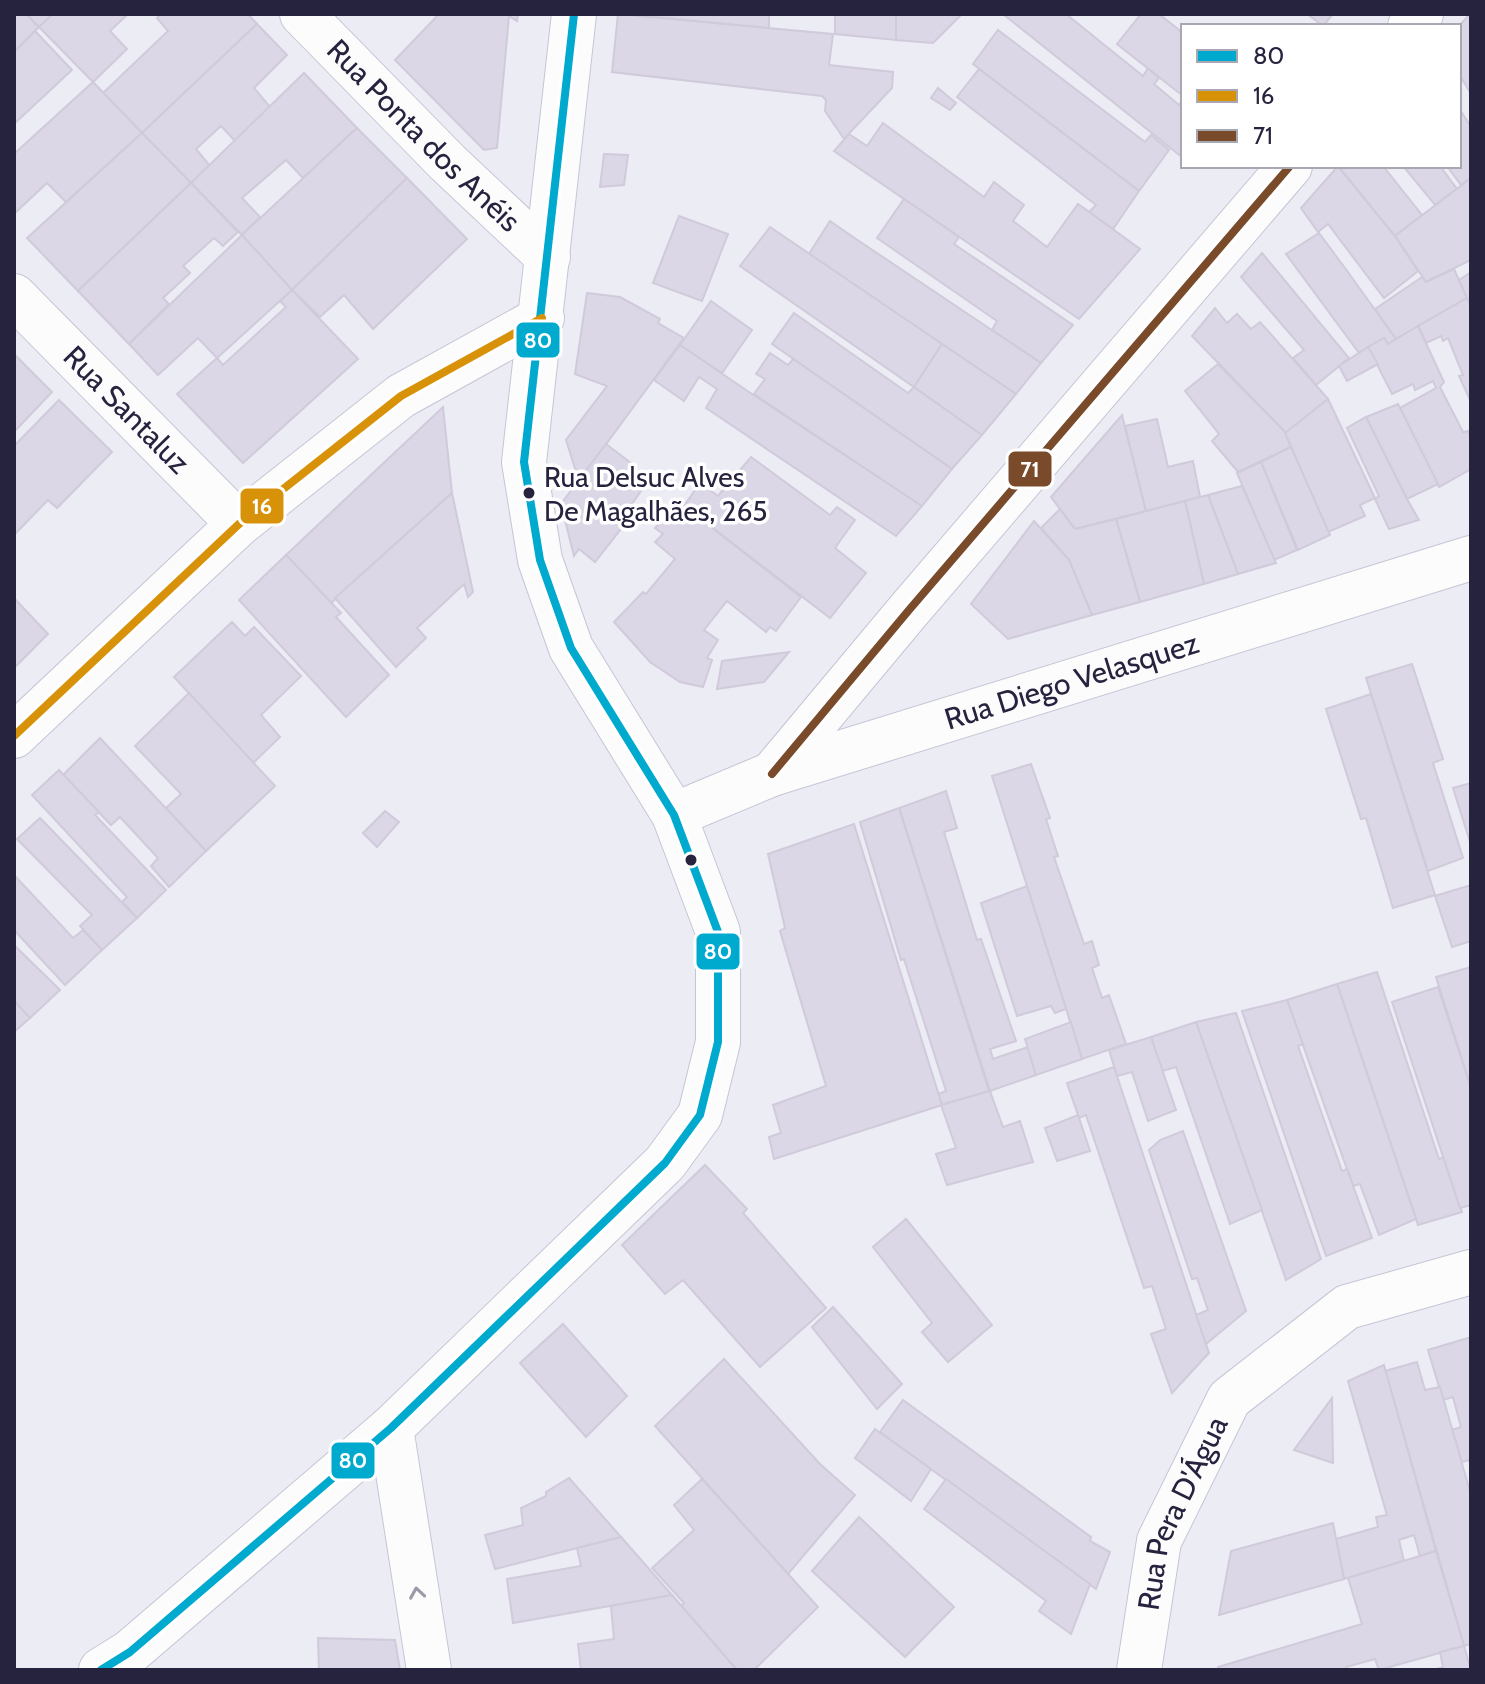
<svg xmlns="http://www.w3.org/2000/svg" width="1485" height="1684" font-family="Cabin,sans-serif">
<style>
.building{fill:#dcd7e6;stroke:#d0cadb;stroke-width:2}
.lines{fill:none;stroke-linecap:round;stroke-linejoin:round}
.minor-casing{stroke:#c6c5d6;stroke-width:46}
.minor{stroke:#fcfcfd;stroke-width:44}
.bus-1-casing{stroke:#fff;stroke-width:14}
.bus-2-casing{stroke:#fff;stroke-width:14}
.bus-3-casing{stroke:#fff;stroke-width:14}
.bus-1{stroke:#00a9ce;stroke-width:8}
.bus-2{stroke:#d89209;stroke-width:8}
.bus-3{stroke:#7a4b2a;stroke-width:8}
.oneway{stroke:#9c9aa8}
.bus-dot{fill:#26233f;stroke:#fff;stroke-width:3}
.labels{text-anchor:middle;stroke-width:7;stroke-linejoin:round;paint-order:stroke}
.bus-label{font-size:28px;fill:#26233f;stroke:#fff;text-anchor:start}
.street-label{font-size:30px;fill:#26233f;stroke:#fff}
.line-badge{stroke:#fff;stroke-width:3}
.badge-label{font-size:22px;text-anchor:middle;font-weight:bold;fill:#fff}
</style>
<rect width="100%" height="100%" fill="#ececf4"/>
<g class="building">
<path d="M14,14h12l13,13 -25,25z"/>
<path d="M26,14h27l-14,13z"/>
<path d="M53,14h75l-18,17 17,18 -34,33 -54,-55z"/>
<path d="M161,14h87l9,10 -115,109 -39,-40 65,-62 -11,-13z"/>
<path d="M439,14h79l-1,7 -8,-5 -12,132 -13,2 -89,-90z"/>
<path d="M618,14l215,20 -4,31 64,7 -1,16 -48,51 -19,-28 1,-11 -4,-4 -210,-24z"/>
<path d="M644,14h125v14l-125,-12z"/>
<path d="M835,14h61v26l-61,-6z"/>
<path d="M896,14h66l-29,29 -37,-3z"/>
<path d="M1003,14h63l77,62 5,-8 11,10 -5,6 25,21 4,-6v59z"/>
<path d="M1141,14h18l24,19v63l-66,-52z"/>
<path d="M1307,14h26l-10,12z"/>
<path d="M1470,14h1v80l-12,-20v-48z"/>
<path d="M257,24l30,31 -33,33 16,19 -35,34 -14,-15 -25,23 14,17 -19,17 -49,-50z"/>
<path d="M998,30l147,112 6,-7 18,15 -30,41 -166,-127z"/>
<path d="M35,31l37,39 -58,54v-72z"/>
<path d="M979,69l160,122 -26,38 -24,-17 7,-7 -139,-108z"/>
<path d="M304,73l53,55 -54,50 -17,-18 -44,38 18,19 -18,18 -51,-52z"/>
<path d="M93,82l49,51 -76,69 -19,-19 -33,31v-60z"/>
<path d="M938,88l18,15 -6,7 -19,-12z"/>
<path d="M1459,108l12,19v51l-10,7 -14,-19h12z"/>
<path d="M883,123l101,74 10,-15 30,23 -11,16 34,26 31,-43 62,45 -61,70 -245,-168 15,-17 18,12z"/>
<path d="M357,128l50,50 -115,112 -50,-55z"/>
<path d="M142,133l49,50 -113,108 -51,-53z"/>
<path d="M604,154l24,1 -4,30 -24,2z"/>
<path d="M1338,166l57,70 23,35 -34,27 -56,-74 -10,8 -17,-24z"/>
<path d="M1338,166h45l39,49 -27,21z"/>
<path d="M1403,166h37l17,23 -22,16z"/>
<path d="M407,178l60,61 -94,90 -29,-34 -24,22 -28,-27z"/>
<path d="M1471,178v82l-45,22 -31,-46z"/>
<path d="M191,183l47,49 -15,14 -9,-8 -31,28 7,7 -27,25 6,6 -40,40 -51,-53z"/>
<path d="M904,199l55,38 -5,7 119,81 -32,38 -49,-33 5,-9 -120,-83z"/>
<path d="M679,216l49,18 -26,67 -49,-18z"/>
<path d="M830,221l26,18 185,124 -25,31 -207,-140z"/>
<path d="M770,227l172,117 -28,43 -174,-121z"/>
<path d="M1319,233l26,35 51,71 -8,5 -4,-6 -25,15 -73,-99z"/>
<path d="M242,235l50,55 -75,68 -19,-20 -40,37 -29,-31z"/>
<path d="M1262,253l87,105 -33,27 -23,-27 11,-8 -63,-73z"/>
<path d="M1454,269l13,29 -71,41 -21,-30 47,-32 4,5z"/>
<path d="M1471,272v35l-12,-27z"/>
<path d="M292,290l66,69 -115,104 -66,-69 40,-36 6,7 63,-58 -6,-6z"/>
<path d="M587,293l33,4 40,22 -2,4 26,15 -105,143 -13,-41 41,-54 -32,-12z"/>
<path d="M1467,298l4,9v95l-12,-26 4,-1 -15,-37 -5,3 -2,-5 -15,7 -8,-17z"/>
<path d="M711,301l41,29 -30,43 -42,-28z"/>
<path d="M1215,308l12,15 10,-9 14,15 9,-7 68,77 -42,34 -94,-97z"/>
<path d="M794,313l114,80 6,-6 68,48 -30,34 -180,-125z"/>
<path d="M1418,326l26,56 -4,5 23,45 5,-1 3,7v31l-32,18 -39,-79 36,-20 -3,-7 -18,9 -2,-6 -21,10 -24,-47 16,-9 4,6z"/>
<path d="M942,344l74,50 -34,41 -68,-48z"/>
<path d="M680,345l69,47 173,114 -26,30 -190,-128 11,-19 -18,-12 -15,24 -30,-21z"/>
<path d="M1368,347l10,17 -31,17 -8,-15z"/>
<path d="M770,353l18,12 5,-6 159,110 -30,37 -168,-112 11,-15 -9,-5z"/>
<path d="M14,354l38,38 -38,40z"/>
<path d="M1218,364l68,69 5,14 -53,25 -26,-31 7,-7 -34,-43z"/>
<path d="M1328,399l47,99 -15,7 5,11 -37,16 -43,-99z"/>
<path d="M59,400l53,52 -55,56 -9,-8 -34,35v-89z"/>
<path d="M1398,404l40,80 -31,15 -41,-82z"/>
<path d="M443,407l9,86 -121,110 -45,-48z"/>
<path d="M1122,415l24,96 -71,18 -24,-32z"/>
<path d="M1366,417l41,82 12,21 -30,9 -14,-30 4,-3 -32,-68z"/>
<path d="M1157,419l11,48 25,-6 7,36 -54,14 -21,-85z"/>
<path d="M606,444l29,22 -4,4 17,11 -21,30 5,4 -37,47 -16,-13 -5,7 -13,-52z"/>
<path d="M1291,447l39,88 -32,15 -37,-88z"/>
<path d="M751,457l79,58 7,-8 18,13 -20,28 31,25 -36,45 -146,-112 16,-23 18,13z"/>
<path d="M1261,462l36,88 -23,10 -37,-87z"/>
<path d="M1242,486l34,77 -38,11 -30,-79z"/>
<path d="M452,493l21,99 -5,5 -4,-13 -47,44 9,10 -30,29 -61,-69z"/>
<path d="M1208,495l30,79 -34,10 -19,-83z"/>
<path d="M1185,501l19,83 -64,18 -24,-83z"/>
<path d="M684,506l117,91 -25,34 -6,-4 -4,5 -39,-31 -23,29 14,10 -11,18 5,2 -9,27 -23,-5 -30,-20 -36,-40 29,-30 3,2 29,-35 -20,-17 8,-8 -8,-6 9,-11 7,5z"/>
<path d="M1060,509l15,20 41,-10 24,83 -48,13 -23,-55 -28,-32z"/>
<path d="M1034,521l35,39 23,55 -84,24 -37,-35z"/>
<path d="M286,555l55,58 -5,4 53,58 -43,42 -107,-117z"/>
<path d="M14,598l34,36 -34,34z"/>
<path d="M232,622l13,14 9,-9 47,49 -40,39 19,22 -27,26 -79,-86z"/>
<path d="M789,652l-25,30 -47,7 5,-28z"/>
<path d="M1412,664l31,95 -10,4 30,95 -35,13 -62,-193z"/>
<path d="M189,693l86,93 -69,65 -40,-43 15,-14 -46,-48z"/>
<path d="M1371,694l64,201 -42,13 -27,-90 -5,1 -35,-110z"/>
<path d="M100,738l106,113 -37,36 -18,-21 7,-8 -38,-41 -9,8 -48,-50z"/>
<path d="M1031,764l19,54 -4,1 12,37 -4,1 30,87 8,-3 7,24 -7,3 10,30 7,-3 17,49 -44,15 -90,-283z"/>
<path d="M59,770l40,42 -4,3 71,75 -29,28 -15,-16 5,-5 -95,-102z"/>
<path d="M1471,783v62l-18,-57z"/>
<path d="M946,791l11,37 -13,4 33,108 4,-1 35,102 -26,8 3,10 35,-12 8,28 -46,16 -91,-283z"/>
<path d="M899,808l90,283 -47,14 -4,-11 8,-3 -42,-132 -3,1 -41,-138z"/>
<path d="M385,811l14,11 -22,25 -14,-14z"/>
<path d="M40,818l97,100 -35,32 -22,-24 12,-11 -75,-76z"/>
<path d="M854,824l88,281 -168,54 -5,-22 12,-4 -8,-28 53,-19 -46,-155 5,-3 -17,-74z"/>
<path d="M14,875l59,63 10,-8 19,20 -37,35 -51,-55z"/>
<path d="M1471,885v56l-19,6 -17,-51z"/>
<path d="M1027,886l39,123 -11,4 -4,-7 -34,10 -36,-113z"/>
<path d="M14,945l46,45 -30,28 -16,-17z"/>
<path d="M1471,967v121l-35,-111z"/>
<path d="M1377,972l62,187 5,-2 18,55 -44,13 -81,-241z"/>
<path d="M1337,984l79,235 -37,16 -19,-51 -7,2 -66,-186z"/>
<path d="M1438,987l33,101v117l-11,3 -68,-206z"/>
<path d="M1287,1000l16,44 -5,2 44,125 5,-2 25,69 -46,18 -84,-245z"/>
<path d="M14,1001l16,17 -16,14z"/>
<path d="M1236,1013l85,246 -35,21 -90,-258z"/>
<path d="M1071,1022l11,37 -46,16 -11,-36z"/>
<path d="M1196,1022l66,188 -32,14 -54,-157 -14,4 -11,-34z"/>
<path d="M1151,1037l25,73 -28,11 -16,-49 -15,4 -8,-26z"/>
<path d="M1114,1067l95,286 -37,40 -21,-59 15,-5 -14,-43 -8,2 -58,-173 -7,3 -12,-35z"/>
<path d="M990,1091l13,36 17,-6 13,41 -86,23 -11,-31 20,-6 -15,-43z"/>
<path d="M1078,1115l12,36 -33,10 -12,-33z"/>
<path d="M1183,1131l63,180 -40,33 -10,-29 12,-5 -11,-32 -5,1 -43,-129 11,-10z"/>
<path d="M705,1165l42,44 -4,4 83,95 -66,59 -77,-87 -18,14 -43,-49z"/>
<path d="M906,1219l86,106 -44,37 -26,-30 10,-9 -59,-76z"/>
<path d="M833,1307l69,77 -25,25 -65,-82z"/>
<path d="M563,1324l64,72 -41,41 -66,-74z"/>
<path d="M1471,1337v129l-2,-6 -7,2 -10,-32 9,-3 -8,-30 -10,3 -15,-50z"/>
<path d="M724,1359l96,105 35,31 -67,79 -133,-148z"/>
<path d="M1417,1362l8,28 15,-3 31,108v149l-7,2 -79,-275z"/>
<path d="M1384,1365l52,186 -16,5 -6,-21 -15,5 5,21 -60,18 -8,-40 42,-12 -2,-10 11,-2 -39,-134z"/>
<path d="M1332,1398l1,65 -39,-13z"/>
<path d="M903,1400l188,137 -1,4 20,11 -14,37 -216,-157z"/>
<path d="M875,1429l56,40 -20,32 -56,-43z"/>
<path d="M569,1478l52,59 -126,32 -10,-34 38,-10 -2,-17 25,-12v-4z"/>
<path d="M702,1479l116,128 -64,63h-17l-56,-64 3,-3 -32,-35 42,-38 -20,-25z"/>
<path d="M946,1479l144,105 -19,50 -32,-23 7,-10 -122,-92z"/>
<path d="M859,1517l95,90 -49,50 -93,-86z"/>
<path d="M1333,1523l11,56 -125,36 12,-64z"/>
<path d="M621,1537l51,58 -159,28 -6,-44 74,-13 -4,-18z"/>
<path d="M1436,1551l28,95 -85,24 -4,-11 -29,8 1,3h-129v-3l144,-43 -14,-46z"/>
<path d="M672,1595l65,75h-156l-3,-26 36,-5 -3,-33z"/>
<path d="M318,1638l77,2 5,30h-81z"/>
<path d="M1464,1646l7,24h-37l9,-3 -3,-15z"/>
</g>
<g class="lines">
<g class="minor-casing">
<g id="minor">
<path id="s1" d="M302,14l146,149 100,94"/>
<path d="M1410,26l11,-12"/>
<path id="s2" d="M14,296l225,228"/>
<path d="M14,736l225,-212 162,-128 141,-78"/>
<path d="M772,774l137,-164 381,-444"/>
<path id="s3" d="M674,815l98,-41 699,-216"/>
<path d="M391,1428l38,242"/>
<path d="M101,1670l29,-18 261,-224 274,-265 35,-48 18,-73v-110l-44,-117 -103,-167 -31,-88 -16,-98 50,-448"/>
<path id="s4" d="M1139,1670l20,-129 70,-142 118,-92 124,-35"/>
</g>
</g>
<use href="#minor" class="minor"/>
<g class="bus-1-casing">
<path id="bus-1" d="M101,1670l29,-18 261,-224 274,-265 35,-48 18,-73v-110l-44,-117 -103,-167 -31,-88 -16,-98 50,-448"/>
</g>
<g class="bus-2-casing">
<path id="bus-2" d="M14,736l225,-212 162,-128 141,-78"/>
</g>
<g class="bus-3-casing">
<path id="bus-3" d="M772,774l137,-164 381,-444"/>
</g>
<use href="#bus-1" class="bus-1"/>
<use href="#bus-2" class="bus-2"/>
<use href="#bus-3" class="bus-3"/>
</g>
<defs><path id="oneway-chevron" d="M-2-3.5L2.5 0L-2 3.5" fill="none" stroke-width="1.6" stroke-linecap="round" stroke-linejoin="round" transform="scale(2)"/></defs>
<use class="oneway" href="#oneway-chevron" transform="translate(417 1593) rotate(-99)"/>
<g class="bus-dot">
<circle cx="529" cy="493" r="7"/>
<circle cx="691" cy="860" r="7"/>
</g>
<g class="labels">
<g class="bus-label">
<text x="544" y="487">Rua Delsuc Alves<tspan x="544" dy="34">De Magalhães, 265</tspan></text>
</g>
<g class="street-label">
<text dy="10" stroke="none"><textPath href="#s1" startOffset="172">Rua Ponta dos Anéis</textPath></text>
<text dy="10" stroke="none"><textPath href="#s2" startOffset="160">Rua Santaluz</textPath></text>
<text dy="10" stroke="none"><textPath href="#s3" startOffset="420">Rua Diego Velasquez</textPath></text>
<text dy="10" stroke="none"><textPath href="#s4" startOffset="164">Rua Pera D'Água</textPath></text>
</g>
</g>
<g class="line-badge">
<rect x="515" y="321" width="46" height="38" rx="8" fill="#00a9ce"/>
<rect x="1007" y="450" width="46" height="38" rx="8" fill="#7a4b2a"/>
<rect x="239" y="487" width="46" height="38" rx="8" fill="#d89209"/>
<rect x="695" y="932" width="46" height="39" rx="8" fill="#00a9ce"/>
<rect x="330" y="1441" width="46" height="39" rx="8" fill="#00a9ce"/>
</g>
<g class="badge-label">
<text x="538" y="348">80</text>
<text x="1030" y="477">71</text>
<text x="262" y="514">16</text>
<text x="718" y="959">80</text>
<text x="353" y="1468">80</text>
</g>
<rect width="1485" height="1684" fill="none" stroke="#26233f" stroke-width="32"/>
<rect x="1181" y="24" width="280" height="144" fill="#ffffff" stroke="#a8a7b2" stroke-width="2"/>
<rect x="1197" y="50" width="40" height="12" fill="#00a9ce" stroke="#a8a7b2" stroke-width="2"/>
<text x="1253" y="64" font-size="24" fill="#26233f">80</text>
<rect x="1197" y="90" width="40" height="12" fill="#d89209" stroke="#a8a7b2" stroke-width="2"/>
<text x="1253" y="104" font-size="24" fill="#26233f">16</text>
<rect x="1197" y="130" width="40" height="12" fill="#7a4b2a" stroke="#a8a7b2" stroke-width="2"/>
<text x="1253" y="144" font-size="24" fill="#26233f">71</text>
</svg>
